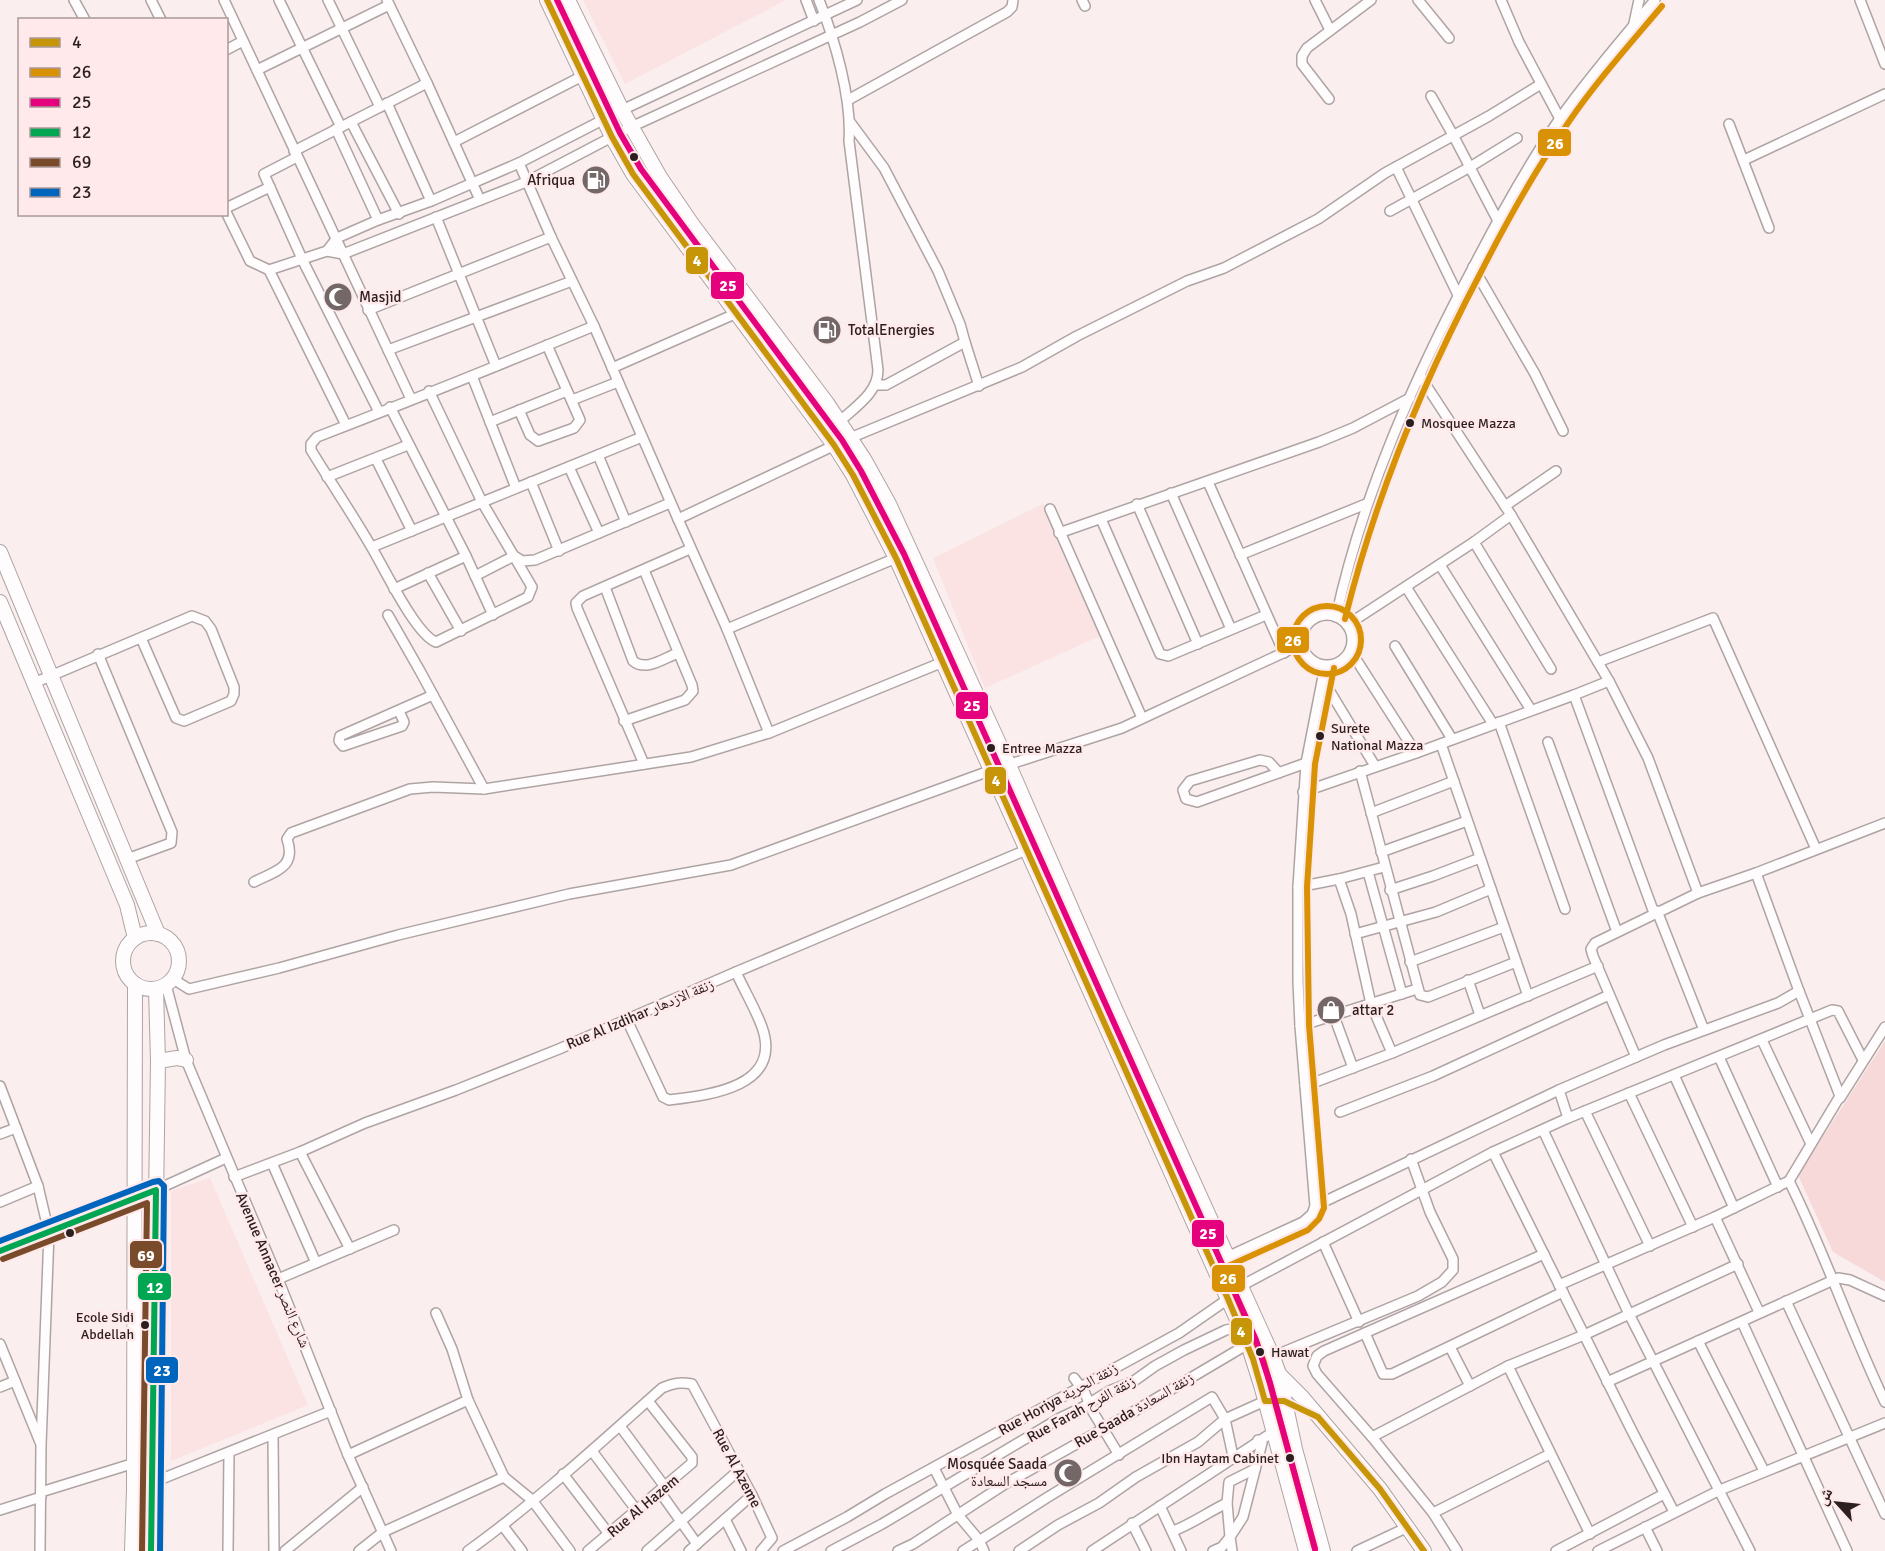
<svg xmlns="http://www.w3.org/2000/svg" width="1885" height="1551" font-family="Signika,'Noto Naskh Arabic',sans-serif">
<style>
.built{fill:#fbe2e3}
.green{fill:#f8d9da}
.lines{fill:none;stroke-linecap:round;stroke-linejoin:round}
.street-casing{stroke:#afa4a4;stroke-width:12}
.secondary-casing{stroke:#afa4a4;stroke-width:16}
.street{stroke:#fefcfc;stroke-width:9}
.secondary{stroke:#fefcfc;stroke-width:14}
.bus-1-casing{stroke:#ffe9ea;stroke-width:10}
.bus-2-casing{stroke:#ffe9ea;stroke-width:10}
.bus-3-casing{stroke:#ffe9ea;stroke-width:10}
.bus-4-casing{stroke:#ffe9ea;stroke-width:10}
.bus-5-casing{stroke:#ffe9ea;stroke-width:10}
.bus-6-casing{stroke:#ffe9ea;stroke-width:10}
.bus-1{stroke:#c69608;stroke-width:6}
.bus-2{stroke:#d99205;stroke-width:6}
.bus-3{stroke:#e5007d;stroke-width:6}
.bus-4{stroke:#00a651;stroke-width:6}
.bus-5{stroke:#7a4b2a;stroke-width:6}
.bus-6{stroke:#0065bd;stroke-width:6}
.bus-dot{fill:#2c1f20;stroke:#ffe9ea;stroke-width:2}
.labels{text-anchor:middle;stroke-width:5;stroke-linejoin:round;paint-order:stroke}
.bus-label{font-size:14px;fill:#2c1f20;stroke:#ffe9ea;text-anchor:start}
.poi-label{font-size:15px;fill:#2c1f20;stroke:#ffe9ea;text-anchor:start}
.street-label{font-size:15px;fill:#2c1f20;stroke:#ffe9ea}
.line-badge{stroke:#ffe9ea;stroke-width:2}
.badge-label{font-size:16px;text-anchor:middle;font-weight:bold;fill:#fff}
</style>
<rect width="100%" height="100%" fill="#faeeee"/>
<g class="built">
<path d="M583,0h203l-161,84z"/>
<path d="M1043,504l57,132 -115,52 -52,-130z"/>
<path d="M210,1178l98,227 -137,56v-270z"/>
</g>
<path class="green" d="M1885,1041v241l-52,-30 -35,-77z"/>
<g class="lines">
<g class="street-casing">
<g id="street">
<path d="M74,0l11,20"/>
<path d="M151,0l10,20"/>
<path d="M224,0c62,133 126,266 187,399"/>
<path d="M279,0l62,127"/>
<path d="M328,0l52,107"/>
<path d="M387,0l40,83 53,117"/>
<path d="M806,0l8,21"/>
<path d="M819,0c16,40 33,99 30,141l29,229c0,23 -23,37 -39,52"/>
<path d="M1082,0l3,6"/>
<path d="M1315,0l15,30"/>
<path d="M1418,0l31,38"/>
<path d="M1501,0l18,42 41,77"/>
<path d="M1860,0l25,64"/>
<path d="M1634,23l5,-23"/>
<path d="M226,50l17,-9"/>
<path d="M257,70l132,-65"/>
<path d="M1431,96l22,39 45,86"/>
<path d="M1329,99l-27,-35v-8l5,-8 64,-48"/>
<path d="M848,100l159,-88 5,-5 1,-7"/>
<path d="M387,103l44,98"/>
<path d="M351,122l48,92"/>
<path d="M850,122l34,46 54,103 22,53 5,18 -79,43h-11"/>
<path d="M1729,124l40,104"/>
<path d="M336,129l42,91"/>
<path d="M454,142l146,-75"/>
<path d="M294,151l133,-68"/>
<path d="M297,157l-33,17 39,87 76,151"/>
<path d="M1744,160l141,-66"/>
<path d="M519,163l32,74 43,89 84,193 172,-81 172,-71 55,-31 110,-55 37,-13 94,-49 67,-46 104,-57 52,-32"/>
<path d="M1396,167l62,128"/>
<path d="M226,208l44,-21"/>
<path d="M1390,211l80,-44 47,-29"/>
<path d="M226,212l24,49 19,9"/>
<path d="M436,217l60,149"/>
<path d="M327,251l10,-13 41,-18 53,-19 88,-38 103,-53 235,-110"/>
<path d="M1473,267l62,107 28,57"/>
<path d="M368,310l183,-73"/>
<path d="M965,342l14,44"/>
<path d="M388,350l184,-69"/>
<path d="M612,368l125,-55"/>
<path d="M472,376l44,112"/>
<path d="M1420,376l91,139 98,166 39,77 50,135"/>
<path d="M429,391l53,111 50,85 -4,10 -92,45c-20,-7 -52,-74 -64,-94 -19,-33 -41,-65 -61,-98v-6l6,-7c93,-36 185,-73 277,-111"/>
<path d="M572,400l46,-18"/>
<path d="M390,407l76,149 27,59"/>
<path d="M519,410l11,25 8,6 36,-13 6,-8 -33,-75"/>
<path d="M490,422l77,-31"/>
<path d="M346,425l-77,-155 58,-19 16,3 183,-72 105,-55 229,-105 42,-22"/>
<path d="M598,455l28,67"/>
<path d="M376,459l36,72"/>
<path d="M569,467l30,66"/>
<path d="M327,477l81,-32"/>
<path d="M531,482l28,69"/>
<path d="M1208,482l76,171"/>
<path d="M1171,493l60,136"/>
<path d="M1137,504l61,140"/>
<path d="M1505,506l51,-35"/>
<path d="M1050,509l92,209"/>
<path d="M678,519l49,110 42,104"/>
<path d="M1101,519l59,135 8,2 98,-41"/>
<path d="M1059,533l260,-91 34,-14 57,-30"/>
<path d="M1474,542l77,127"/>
<path d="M372,547l270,-110"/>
<path d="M1240,555l126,-51"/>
<path d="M516,557l6,4 13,-1 135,-57"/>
<path d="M1440,565l91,145"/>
<path d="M428,573l33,58"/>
<path d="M475,576l39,-20"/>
<path d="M605,587l28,74c13,11 31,-3 45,-8"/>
<path d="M1406,587l87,137"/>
<path d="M394,589l72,-33"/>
<circle cx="1327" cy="640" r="25"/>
<path d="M388,615l32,56 64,118"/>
<path d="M1336,617c27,-124 80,-243 140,-355 26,-50 53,-99 85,-145 29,-41 62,-79 94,-117"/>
<path d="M1347,625l127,-83 37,-27"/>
<path d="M727,629l169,-71"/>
<path d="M1395,646l57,93"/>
<path d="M1350,650l66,103"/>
<path d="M98,654l74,178 -1,11 -44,16"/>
<path d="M1598,662l115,-44 103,231"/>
<path d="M1323,680l52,86"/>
<path d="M1609,681l-35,14 80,218"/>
<path d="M34,683l158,-67 13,5 6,8 23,58v7l-3,7 -47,20 -8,-3 -35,-80"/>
<path d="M399,711l5,11 -2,4 -59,20 -4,-5 1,-5 93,-41"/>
<path d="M624,721l61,-21 8,-9 -1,-6 -48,-115"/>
<path d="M1499,722l66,187"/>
<path d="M1548,742l69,190"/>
<path d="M1441,744l87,252"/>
<path d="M644,764l-67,-156 -1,-5 7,-7 107,-47"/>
<path d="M1360,771l60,224 8,2 88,-35"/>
<path d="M1279,773l-10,-11 -9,-2 -70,21 -7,9 3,9 11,3 109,-39"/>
<path d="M1303,792l113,-39 158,-58"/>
<path d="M1371,813l83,-32"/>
<path d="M1381,852l86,-31"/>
<path d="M1368,872l34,122"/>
<path d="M1339,879l12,35 20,90 21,49"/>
<path d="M254,882c21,-11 43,-14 33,-43l4,-6 119,-44 23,-2 51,2 207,-32 78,-24 174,-71"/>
<path d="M1298,887l41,-8 45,-12"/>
<path d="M1390,890l43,-14 47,-18"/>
<path d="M1657,911l47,119"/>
<path d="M1355,934l81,-22 55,-23"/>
<path d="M1410,962l94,-35"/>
<path d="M173,979l16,10 90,-21 119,-33 171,-41 162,-29 261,-95 130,-42 180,-84"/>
<path d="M1468,980l12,35"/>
<path d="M166,985l20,75 92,219 70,176 43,96"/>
<path d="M1334,1016l19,52"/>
<path d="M627,1020l36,77 6,3c41,-5 114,-13 93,-73 -7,-19 -18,-37 -26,-55"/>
<path d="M1300,1026l117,-37"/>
<path d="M1762,1040l49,104"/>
<path d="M1636,1057l-43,-101 -2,-7 4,-6 103,-50 58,-20 129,-50"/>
<path d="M1719,1057l59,130"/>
<path d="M1674,1075l60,133"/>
<path d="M0,1086l38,100 11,47 -8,212 -1,106"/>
<path d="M1305,1086l87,-33 206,-87"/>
<path d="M1559,1090l9,28"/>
<path d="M1629,1093l64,134"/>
<path d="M1840,1098l45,-71"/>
<path d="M1585,1111l65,135"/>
<path d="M1340,1112l93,-36 176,-81"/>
<path d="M1543,1130l86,184 121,237"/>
<path d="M0,1134l16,-6"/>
<path d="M300,1152l50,97"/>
<path d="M1493,1152l138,277 43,83"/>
<path d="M272,1163l44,100"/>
<path d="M234,1177l66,-25 65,-29 91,-33 103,-41 177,-77 307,-129"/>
<path d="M1789,1181c36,72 61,148 96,221"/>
<path d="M0,1202l38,-16"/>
<path d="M1315,1206l244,-116 105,-45 114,-42 21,-12 -43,-118"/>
<path d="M1715,1217l44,95"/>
<path d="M1323,1242l36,80"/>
<path d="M0,1251l156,-61 70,-32"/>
<path d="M1212,1264l91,-42 9,-8 3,-8 -15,-180 -2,-45v-94l8,-124 19,-97"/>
<path d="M278,1279l116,-49"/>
<path d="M1559,1285l156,-68 74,-36 51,-85 -41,-105"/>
<path d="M1241,1286l252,-134 75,-34 264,-108 6,1 25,49"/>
<path d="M1786,1301l99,213"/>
<path d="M436,1313l16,36 16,51 36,77 28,23 38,51"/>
<path d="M1742,1322l105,229"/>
<path d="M1365,1333l18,41h9l171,-82"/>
<path d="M1698,1341l66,130"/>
<path d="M0,1344l40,98"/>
<path d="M1450,1347l20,39"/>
<path d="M1255,1364l163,-68 24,-14 11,-12v-11l-23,-47 -19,-53"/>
<path d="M1508,1366l82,168"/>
<path d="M1074,1378l10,13 9,21 26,43"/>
<path d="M1607,1382l231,-104 12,2 35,16"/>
<path d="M0,1387l15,-6"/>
<path d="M620,1426l45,61"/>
<path d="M273,1435l1,116"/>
<path d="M1372,1437l136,-71 76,-31 154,-71"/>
<path d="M592,1451l45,60"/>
<path d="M348,1455l120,-55"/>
<path d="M934,1468l24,47 21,25 5,11"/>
<path d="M563,1474l46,60"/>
<path d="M134,1490l197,-79"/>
<path d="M41,1492l113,-35"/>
<path d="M660,1492l37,52"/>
<path d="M1160,1506l21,45"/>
<path d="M0,1510l41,-13"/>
<path d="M1433,1513l-61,-76 -55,-63 -4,-8 4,-10 7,-5 220,-97"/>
<path d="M725,1519l16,32"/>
<path d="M1132,1523l14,28"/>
<path d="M503,1526l19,25"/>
<path d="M1645,1527l12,24"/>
<path d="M1173,1531c19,-7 35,-19 54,-28"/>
<path d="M228,1551l1,-98"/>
<path d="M285,1551l78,-64"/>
<path d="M359,1551l24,-19 121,-55"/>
<path d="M468,1551c68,-49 131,-107 194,-163 11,-5 18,-6 30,-4l60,111 20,43 -11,13"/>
<path d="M588,1551l104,-88v-6l-44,-56"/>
<path d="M647,1551l91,-80"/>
<path d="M689,1551l63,-56"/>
<path d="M783,1551l64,-34 38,-23 294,-161 49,-34"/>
<path d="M831,1551l51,-27 178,-106 23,-11 26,-16 25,-10 21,-15 29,-16 42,-20 14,-3"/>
<path d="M898,1551l15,-7 92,-60 123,-69 120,-71"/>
<path d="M963,1551l85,-54 164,-100 13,22 8,37"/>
<path d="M1019,1551l39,-26 41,-22 37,-26 62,-35 27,-23 40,-18"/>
<path d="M1092,1551l181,-119"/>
<path d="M1213,1551l9,-4 8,-10 -3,-34 2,-21 26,-13"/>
<path d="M1232,1551l-2,-14 13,-20 19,-74 -1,-3h-3"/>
<path d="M1357,1551l51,-24"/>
<path d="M1457,1551l-24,-38 117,-59"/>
<path d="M1556,1551l108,-57"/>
<path d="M1598,1551l122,-61 165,-67"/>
</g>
</g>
<g class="secondary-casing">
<g id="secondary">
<path d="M547,0l65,137 21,37 201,271 19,30 43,83 352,786 13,41 45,166"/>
<path d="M568,0l54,110 38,67 32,47 135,179 37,56 25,45 120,261 107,246 157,346 6,17 16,75 28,102"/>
<path d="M0,552l158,382"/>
<path d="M0,602l127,303 8,33"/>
<circle cx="151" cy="961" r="28"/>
<path d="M158,1061l19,-3 9,2"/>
<path d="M1279,1374l23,23 78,92 44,62"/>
<path d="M132,1551l2,-61 1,-506"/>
<path d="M151,1551l7,-490 -2,-72"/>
</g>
</g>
<use href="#street" class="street"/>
<use href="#secondary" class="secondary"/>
<g class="bus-1-casing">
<path id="bus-1" d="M547,0l65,137 21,37 201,271 19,30 43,83 332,741 25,60 12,42h19l34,16 62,72 44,62"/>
</g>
<g class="bus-2-casing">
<g id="bus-2">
<circle cx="1327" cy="640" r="34"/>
<path d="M1345,619c30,-122 77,-235 136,-347 26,-51 54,-102 87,-149 28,-41 62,-79 94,-117"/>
<path d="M1315,1549l-51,-187 -40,-94 84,-38 11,-11 5,-11 -15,-183 -2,-138 8,-123 19,-96"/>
</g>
</g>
<g class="bus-3-casing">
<path id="bus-3" d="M557,0l63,133 21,36 201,271 19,31 43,83 352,786 14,43 45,166"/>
</g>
<g class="bus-4-casing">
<path id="bus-4" d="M0,1251l156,-61 -5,361"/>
</g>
<g class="bus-5-casing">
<path id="bus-5" d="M3,1259l144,-56 -5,348"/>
</g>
<g class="bus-6-casing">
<path id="bus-6" d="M0,1241l153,-59 6,-1 5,5 -4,365"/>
</g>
<use href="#bus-1" class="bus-1"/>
<use href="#bus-2" class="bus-2"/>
<use href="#bus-3" class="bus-3"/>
<use href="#bus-4" class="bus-4"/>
<use href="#bus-5" class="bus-5"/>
<use href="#bus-6" class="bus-6"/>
</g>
<defs>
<g id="fuel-disc" transform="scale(1.5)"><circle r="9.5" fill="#746768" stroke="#ffe9ea"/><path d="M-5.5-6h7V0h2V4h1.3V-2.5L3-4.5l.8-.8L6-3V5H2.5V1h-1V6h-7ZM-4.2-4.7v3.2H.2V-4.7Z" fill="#fff"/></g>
<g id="mosque-disc" transform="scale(1.5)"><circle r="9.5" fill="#746768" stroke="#ffe9ea"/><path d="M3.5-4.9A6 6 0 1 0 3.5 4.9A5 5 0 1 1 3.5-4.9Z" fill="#fff"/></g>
<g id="shop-disc" transform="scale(1.5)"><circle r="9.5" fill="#746768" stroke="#ffe9ea"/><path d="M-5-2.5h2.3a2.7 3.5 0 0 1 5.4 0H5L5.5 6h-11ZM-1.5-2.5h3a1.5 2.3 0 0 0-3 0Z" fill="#fff"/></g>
</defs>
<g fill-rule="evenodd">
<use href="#fuel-disc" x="596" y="180"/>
<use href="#mosque-disc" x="338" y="297"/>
<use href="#fuel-disc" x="827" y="330"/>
<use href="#shop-disc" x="1331" y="1010"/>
<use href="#mosque-disc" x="1068" y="1473"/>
</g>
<g class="bus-dot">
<circle cx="634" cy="157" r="5"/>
<circle cx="1410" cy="423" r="5"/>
<circle cx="1320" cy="736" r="5"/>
<circle cx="991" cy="748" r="5"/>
<circle cx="70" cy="1233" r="5"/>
<circle cx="145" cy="1325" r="5"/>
<circle cx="1260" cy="1352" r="5"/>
<circle cx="1290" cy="1458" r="5"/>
</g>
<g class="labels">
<g class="bus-label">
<text x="1421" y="428">Mosquee Mazza</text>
<text x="1331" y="733">Surete<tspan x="1331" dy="17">National Mazza</tspan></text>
<text x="1002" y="753">Entree Mazza</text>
<text x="134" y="1322" text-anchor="end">Ecole Sidi<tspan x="134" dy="17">Abdellah</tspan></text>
<text x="1271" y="1357">Hawat</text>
<text x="1279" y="1463" text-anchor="end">Ibn Haytam Cabinet</text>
</g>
<g class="poi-label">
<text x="575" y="185" text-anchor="end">Afriqua</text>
<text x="359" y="302">Masjid</text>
<text x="848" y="335">TotalEnergies</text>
<text x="1352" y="1015">attar 2</text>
<text x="1047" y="1469" text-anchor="end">Mosquée Saada<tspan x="1047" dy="17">مسجد السعادة</tspan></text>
</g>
<g class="street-label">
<text transform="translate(640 1014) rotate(-23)" y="5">Rue Al Izdihar زنقة الازدهار</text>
<text transform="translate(273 1270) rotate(67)" y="5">Avenue Annacer شارع النصر</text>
<text transform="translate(1058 1399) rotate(-29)" y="5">Rue Horiya زنقة الحرية</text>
<text transform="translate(1081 1409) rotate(-29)" y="5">Rue Farah زنقة الفرح</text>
<text transform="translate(1134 1410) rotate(-30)" y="5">Rue Saada زنقة السعادة</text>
<text transform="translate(737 1468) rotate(62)" y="5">Rue Al Azeme</text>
<text transform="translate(643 1506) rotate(-40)" y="5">Rue Al Hazem</text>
</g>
</g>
<g class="line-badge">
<rect x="1537" y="128" width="35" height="29" rx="6" fill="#d99205"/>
<rect x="685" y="246" width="24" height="29" rx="6" fill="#c69608"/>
<rect x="710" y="271" width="35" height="29" rx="6" fill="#e5007d"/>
<rect x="1276" y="626" width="34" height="28" rx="6" fill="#d99205"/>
<rect x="955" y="691" width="34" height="29" rx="6" fill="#e5007d"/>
<rect x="984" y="766" width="23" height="29" rx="6" fill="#c69608"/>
<rect x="1191" y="1219" width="34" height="29" rx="6" fill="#e5007d"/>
<rect x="129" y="1240" width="34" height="29" rx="6" fill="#7a4b2a"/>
<rect x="1211" y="1264" width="35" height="29" rx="6" fill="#d99205"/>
<rect x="137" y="1272" width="35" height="29" rx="6" fill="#00a651"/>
<rect x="1230" y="1317" width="23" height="29" rx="6" fill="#c69608"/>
<rect x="145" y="1356" width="34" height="28" rx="6" fill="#0065bd"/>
</g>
<g class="badge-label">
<text x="1555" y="149">26</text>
<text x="697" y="266">4</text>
<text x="728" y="291">25</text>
<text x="1293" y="646">26</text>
<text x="972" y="711">25</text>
<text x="996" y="786">4</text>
<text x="1208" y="1239">25</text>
<text x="146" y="1261">69</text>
<text x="1228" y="1284">26</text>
<text x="155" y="1293">12</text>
<text x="1241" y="1337">4</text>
<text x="162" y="1376">23</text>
</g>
<rect x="18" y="18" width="210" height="198" fill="#ffe9ea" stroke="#ab9899" stroke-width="1.5"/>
<rect x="30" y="38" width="30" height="9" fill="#c69608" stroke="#ab9899" stroke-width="1.5"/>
<text x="72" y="48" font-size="18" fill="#2c1f20">4</text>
<rect x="30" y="68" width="30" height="9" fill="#d99205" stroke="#ab9899" stroke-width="1.5"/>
<text x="72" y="78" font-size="18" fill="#2c1f20">26</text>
<rect x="30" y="98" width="30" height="9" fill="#e5007d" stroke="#ab9899" stroke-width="1.5"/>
<text x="72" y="108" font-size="18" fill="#2c1f20">25</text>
<rect x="30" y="128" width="30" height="9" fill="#00a651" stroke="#ab9899" stroke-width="1.5"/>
<text x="72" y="138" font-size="18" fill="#2c1f20">12</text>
<rect x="30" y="158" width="30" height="9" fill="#7a4b2a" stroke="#ab9899" stroke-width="1.5"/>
<text x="72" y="168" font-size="18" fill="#2c1f20">69</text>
<rect x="30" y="188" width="30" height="9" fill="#0065bd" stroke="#ab9899" stroke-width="1.5"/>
<text x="72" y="198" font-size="18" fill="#2c1f20">23</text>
<g transform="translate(1837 1503) rotate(297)" stroke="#ffe9ea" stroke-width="4.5" paint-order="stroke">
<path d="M0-4.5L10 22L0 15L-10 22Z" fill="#2c1f20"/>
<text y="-9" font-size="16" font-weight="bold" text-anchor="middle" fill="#2c1f20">ش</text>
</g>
</svg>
